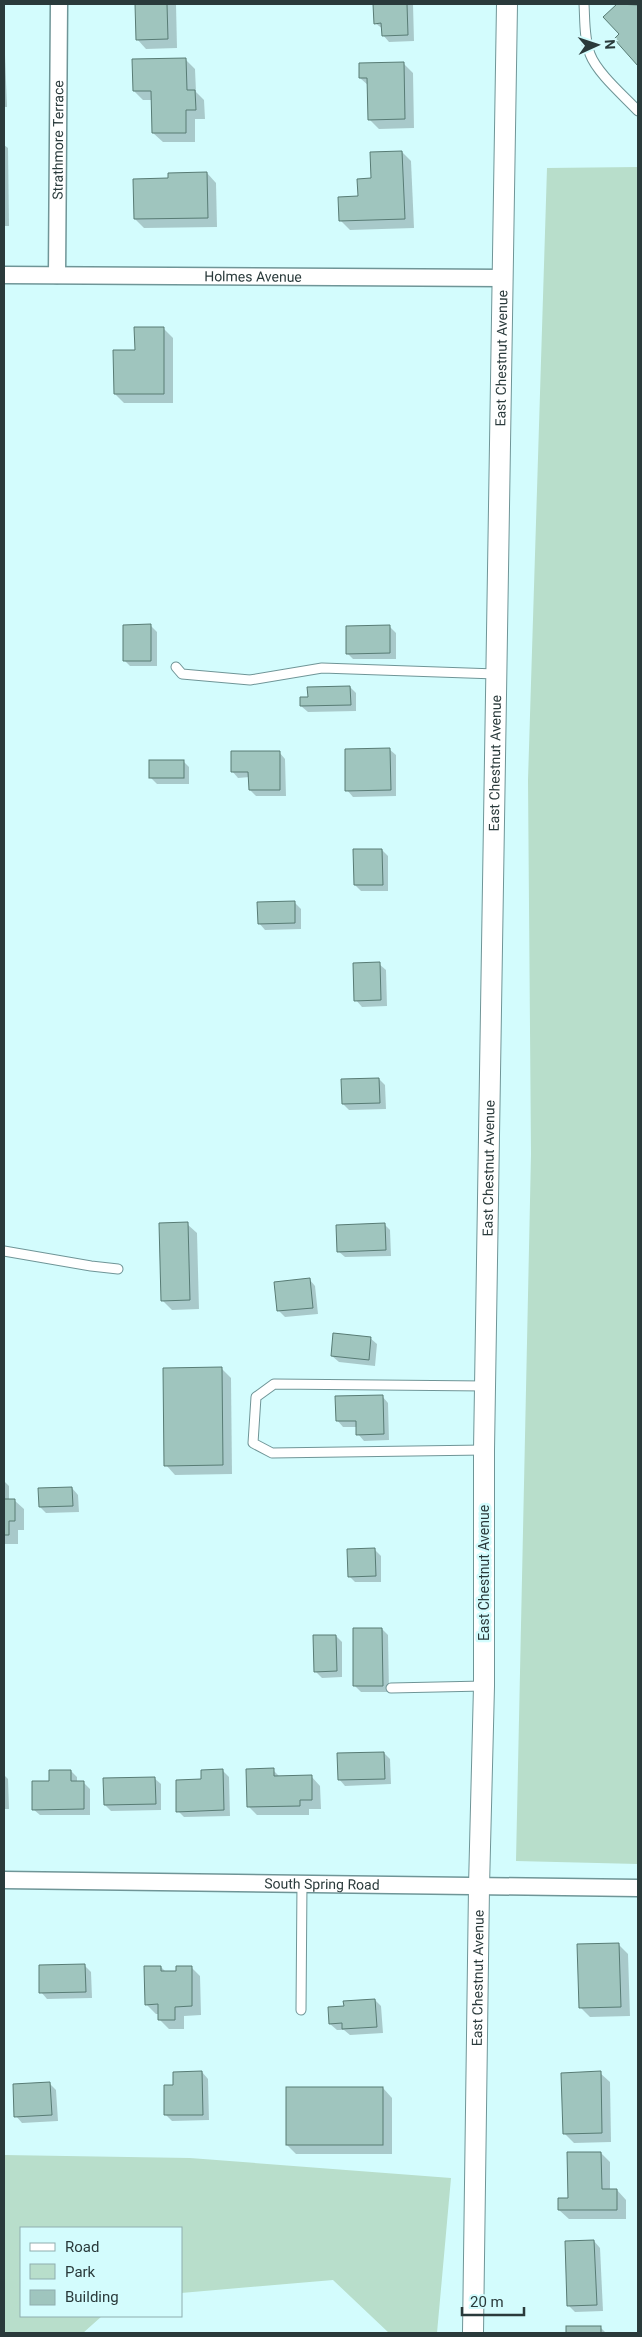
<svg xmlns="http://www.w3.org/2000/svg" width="642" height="2337" font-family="Roboto,sans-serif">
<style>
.green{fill:#b8decb}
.shadow{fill:#0003}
.building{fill:#9fc5be;stroke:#587c75}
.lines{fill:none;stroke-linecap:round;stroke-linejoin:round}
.service-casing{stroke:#6f9597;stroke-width:11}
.minor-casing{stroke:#6f9597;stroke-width:19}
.tertiary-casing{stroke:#6f9597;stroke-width:22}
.service{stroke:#fff;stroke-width:9}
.minor{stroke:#fff;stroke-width:16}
.tertiary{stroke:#fff;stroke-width:20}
.labels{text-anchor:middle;stroke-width:5;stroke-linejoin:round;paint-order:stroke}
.street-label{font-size:14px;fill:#2a3a3b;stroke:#d3fcfd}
</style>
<rect width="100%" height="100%" fill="#d3fcfd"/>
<g class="green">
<path d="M638,167v1697l-122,-3 15,-707 -3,-374 19,-612z"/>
<path d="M4,2155l186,3 261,20 -14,155h-48l-56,-53 -152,13v-65h-160v88h81l-19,17h-79z"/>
</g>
<g class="shadow">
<path d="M136,4h40l1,44 -31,1 -9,-10z"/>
<path d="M374,4h39l1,37 -25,1 -6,-7v-6l-8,-6z"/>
<path d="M619,4h17l2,2v58l-22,-25 5,-5 -16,-17z"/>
<path d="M4,29l3,78h-3z"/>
<path d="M186,60l9,9 1,23 8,8 1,19h-10v23h-32l-10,-9v-33h-10l-9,-9z"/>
<path d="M403,63l10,10 1,55 -35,1 -10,-10v-33l-9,-8z"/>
<path d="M4,145l4,3 1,78h-5z"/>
<path d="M402,152l9,9 3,67 -64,2 -9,-9 31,-41z"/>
<path d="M207,173l9,10 1,44 -73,1 -9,-9z"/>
<path d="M163,328l10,10v65h-49l-9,-9 21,-43z"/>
<path d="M151,626l6,6v34h-27l-6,-6z"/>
<path d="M390,627l6,6v26h-43l-6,-6z"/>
<path d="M350,687l6,6v18l-48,1 -7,-6 8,-8z"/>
<path d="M389,749l7,6v41l-43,1 -6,-7z"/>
<path d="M279,752l6,7 1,37h-30l-6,-6v-13l-12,1 -6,-7z"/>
<path d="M183,761l6,6v17h-32l-7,-7z"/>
<path d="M382,850l6,6v35h-27l-6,-6z"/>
<path d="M294,902l7,7v20l-36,1 -6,-7z"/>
<path d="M379,964l7,6 1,36 -25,1 -6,-7z"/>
<path d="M379,1079l6,6 1,24 -37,1 -6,-6z"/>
<path d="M187,1224l10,9 2,76 -27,1 -10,-10z"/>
<path d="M384,1224l6,6 1,26 -46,1 -7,-6z"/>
<path d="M309,1279l6,7 3,28 -33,3 -6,-6z"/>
<path d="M370,1338l7,6 -2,22 -36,-4 -7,-6z"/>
<path d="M221,1368l10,10 1,96 -57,1 -9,-10z"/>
<path d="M382,1396l6,7 1,37 -25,1 -6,-7 -1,-7h-14l-6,-7z"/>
<path d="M4,1481l5,5v14h5l10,9v21h-6v14h-14z"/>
<path d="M72,1488l6,7 1,17 -33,1 -6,-6z"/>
<path d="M375,1550l6,6v26h-26l-6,-6z"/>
<path d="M382,1629l6,6 1,57h-28l-6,-6z"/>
<path d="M336,1636l6,6v35l-20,1 -7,-7z"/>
<path d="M384,1753l6,6 1,25 -46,2 -6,-7z"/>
<path d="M222,1770l7,7 1,39 -46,1 -6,-6z"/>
<path d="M273,1770l7,7 31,-1 9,10 1,23h-12v6h-52l-9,-9z"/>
<path d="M71,1771l6,6v6l6,-1 7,7v26h-50l-7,-6 17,-27z"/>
<path d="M4,1775l4,4 1,30h-5z"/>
<path d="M154,1778l7,6v26l-50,1 -6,-6z"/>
<path d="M619,1945l9,9 2,62 -40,1 -10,-10z"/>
<path d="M85,1966l6,6 1,26 -45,1 -6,-7z"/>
<path d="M161,1967l5,5h11l14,-5 9,9 1,39 -17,1v13h-15l-9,-9 -1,-6h-3l-10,-10z"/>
<path d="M375,2000l6,6 2,27 -33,2 -6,-5h-7l-7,-6 15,-17z"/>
<path d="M202,2072l6,7 1,41 -37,1 -6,-6 8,-29z"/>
<path d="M600,2073l10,9 1,60 -37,1 -9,-9z"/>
<path d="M50,2084l6,6 2,31 -36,2 -6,-7z"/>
<path d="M383,2088l9,10v56h-96l-9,-9z"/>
<path d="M601,2153l9,9v28h7l9,10v19h-57l-10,-9z"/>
<path d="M594,2241l6,7 3,63 -28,1 -6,-6z"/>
<path d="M600,2327l6,6h-39v-5z"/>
</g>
<g class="building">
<path d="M135,4h32l1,35 -32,1z"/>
<path d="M373,4h34l1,31 -26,1 -1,-13 -7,1z"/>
<path d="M617,4l21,1v61l-24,-27 5,-5 -16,-17z"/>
<path d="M186,58l1,32h8l1,20h-10v23h-34l-1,-42h-18l-1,-32z"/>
<path d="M404,62l1,57 -37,1 -1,-42h-8v-15z"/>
<path d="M402,151l3,68 -66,2 -1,-24 20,-1 -1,-17 14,-1 -1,-26z"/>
<path d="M207,172l1,46 -74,1 -1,-40 35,-1v-5z"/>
<path d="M134,327h30v67h-50l-1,-44h22z"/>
<path d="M151,624v37h-28v-36z"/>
<path d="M390,625v28l-44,1v-28z"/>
<path d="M350,686l1,19 -51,1v-9h8l-1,-10z"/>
<path d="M390,748l1,42 -46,1v-42z"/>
<path d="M231,751h49v39h-31l-1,-18h-17z"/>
<rect x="149" y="760" width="35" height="18"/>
<path d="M353,849h29l1,36h-29z"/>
<path d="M295,901v22l-37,1 -1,-22z"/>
<path d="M380,962l1,38 -27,1 -1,-38z"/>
<path d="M379,1078l1,25 -38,1 -1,-25z"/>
<path d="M188,1222l2,78 -29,1 -2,-78z"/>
<path d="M385,1223l1,27 -49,2 -1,-27z"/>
<path d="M310,1278l3,30 -36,3 -3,-29z"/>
<path d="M333,1333l38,4 -2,23 -38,-4z"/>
<path d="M222,1367l1,98 -59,1 -1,-98z"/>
<path d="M383,1395l1,39 -28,1v-14h-20l-1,-25z"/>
<path d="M72,1487l1,19 -34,1 -1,-19z"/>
<path d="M4,1499h11v22h-6v14h-5z"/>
<path d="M375,1548l1,28 -28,1 -1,-28z"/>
<path d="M353,1628h29l1,58h-30z"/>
<path d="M313,1635h23l1,36 -23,1z"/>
<path d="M384,1752l1,27 -47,1 -1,-27z"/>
<path d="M274,1768v8l38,-1v25h-12v6l-53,1 -1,-38z"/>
<path d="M223,1769l1,41 -48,2v-32l25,-1v-9z"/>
<path d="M49,1770h22v11h13v28l-52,1v-29h17z"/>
<path d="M155,1777l1,27 -52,1 -1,-27z"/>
<path d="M619,1943l2,64 -42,1 -2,-64z"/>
<path d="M85,1964l1,28 -47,1v-28z"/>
<path d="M144,1966h17v5h15v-5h16v40l-17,1v13h-17v-16l-13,1z"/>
<path d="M375,1999l2,28 -35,2v-6l-13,1 -1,-17 16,-1 -1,-5z"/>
<path d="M202,2071l1,44h-39v-30h9v-13z"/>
<path d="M601,2071l1,62 -39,1 -2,-61z"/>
<path d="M50,2082l2,33 -38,2 -1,-33z"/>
<rect x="286" y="2087" width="97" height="58"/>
<path d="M567,2152h34l1,37h15v21h-59v-12h10z"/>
<path d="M594,2240l3,65 -30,1 -2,-65z"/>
<rect x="566" y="2326" width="35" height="7"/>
</g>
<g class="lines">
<g class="service-casing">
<g id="service">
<path d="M584,4c1,16 0,34 6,50 7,19 34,42 48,57"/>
<path d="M176,667l6,7 68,6 72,-12 174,6"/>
<path d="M4,1251l87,15 27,3"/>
<path d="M484,1450l-212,3 -19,-10 3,-46 18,-13 211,2"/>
<path d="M391,1688l93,-2"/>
<path d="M301,2010l1,-127"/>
</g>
</g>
<g class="minor-casing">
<g id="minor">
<path id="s1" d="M4,275l499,3"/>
<path id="s2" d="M57,275l2,-271"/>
<path id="s3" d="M4,1880l634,8"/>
</g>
</g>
<g class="tertiary-casing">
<g id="tertiary">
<path id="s4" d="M473,2333l6,-446 5,-201v-236l23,-1446"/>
</g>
</g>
<use href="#service" class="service"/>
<use href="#minor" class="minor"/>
<use href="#tertiary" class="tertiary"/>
</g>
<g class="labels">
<g class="street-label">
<text dy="5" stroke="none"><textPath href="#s2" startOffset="135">Strathmore Terrace</textPath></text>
<text dy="5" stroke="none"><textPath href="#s1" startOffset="249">Holmes Avenue</textPath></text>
<text dy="5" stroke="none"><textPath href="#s4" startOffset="1975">East Chestnut Avenue</textPath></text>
<text dy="5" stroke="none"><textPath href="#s4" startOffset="1570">East Chestnut Avenue</textPath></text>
<text dy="5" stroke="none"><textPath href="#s4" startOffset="1165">East Chestnut Avenue</textPath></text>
<text transform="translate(484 1573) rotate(-90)" y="5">East Chestnut Avenue</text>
<text dy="5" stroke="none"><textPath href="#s3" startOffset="318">South Spring Road</textPath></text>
<text dy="5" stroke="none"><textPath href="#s4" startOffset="355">East Chestnut Avenue</textPath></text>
</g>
</g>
<rect width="642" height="2337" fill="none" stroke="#2a3a3b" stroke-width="10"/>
<rect x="20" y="2227" width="162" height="90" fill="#d3fcfd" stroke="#8faeaf"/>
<rect x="30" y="2243" width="25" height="8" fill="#ffffff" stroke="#8faeaf"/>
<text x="65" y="2252" font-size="15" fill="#2a3a3b">Road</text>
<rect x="30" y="2264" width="25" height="15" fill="#b8decb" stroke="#8faeaf"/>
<text x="65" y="2277" font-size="15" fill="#2a3a3b">Park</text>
<rect x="30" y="2290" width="25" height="15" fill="#9fc5be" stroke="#8faeaf"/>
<text x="65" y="2302" font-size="15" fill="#2a3a3b">Building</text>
<g transform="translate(597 45) rotate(87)" stroke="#d3fcfd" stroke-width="4" paint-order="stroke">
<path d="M0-4L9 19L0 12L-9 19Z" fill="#2a3a3b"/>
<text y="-8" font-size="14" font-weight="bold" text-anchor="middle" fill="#2a3a3b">N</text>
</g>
<path d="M462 2307v8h62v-8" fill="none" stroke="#2a3a3b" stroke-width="2.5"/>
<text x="470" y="2307" font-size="15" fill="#2a3a3b" stroke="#d3fcfd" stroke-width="4" paint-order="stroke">20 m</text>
</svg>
